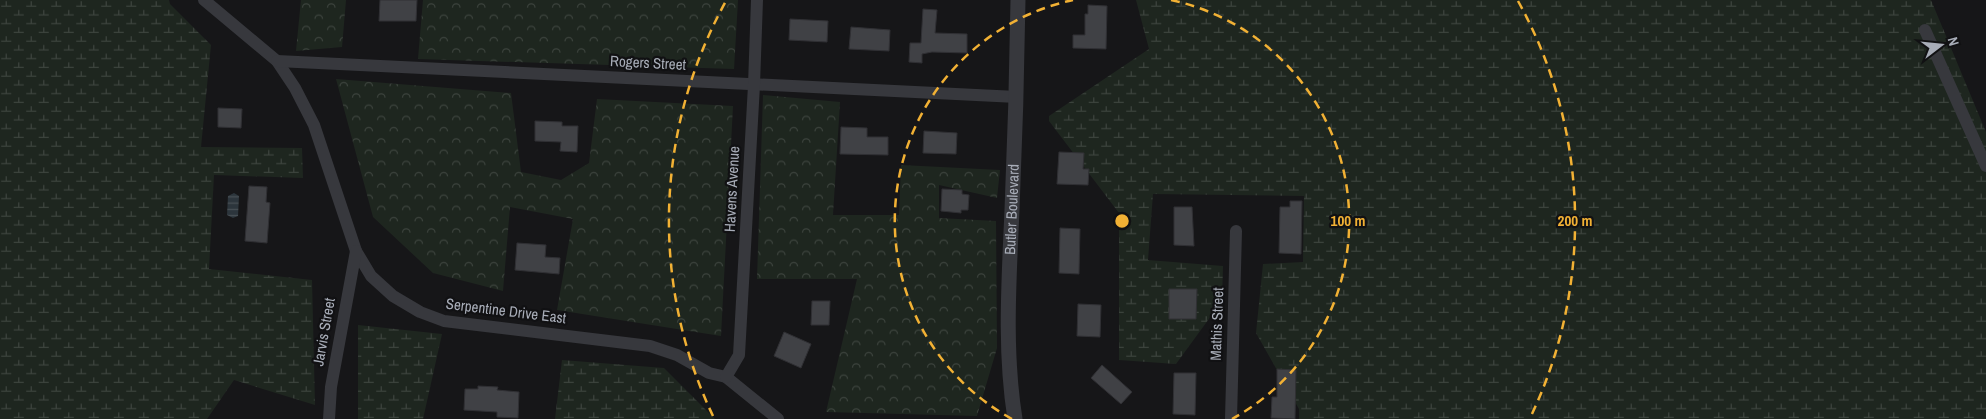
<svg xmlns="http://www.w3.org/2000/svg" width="1986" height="419" font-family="'Archivo Narrow',sans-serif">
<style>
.forest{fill:url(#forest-crowns)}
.wetland{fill:url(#wetland-marsh)}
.water{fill:url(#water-rules)}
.building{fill:#404145;stroke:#303034}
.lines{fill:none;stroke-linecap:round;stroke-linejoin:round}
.minor{stroke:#37383d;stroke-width:12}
.tertiary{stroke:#37383d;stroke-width:15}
.ring{fill:none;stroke:#f2b134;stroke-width:2.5;stroke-dasharray:9 6}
.labels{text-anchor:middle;stroke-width:4.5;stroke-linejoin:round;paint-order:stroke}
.street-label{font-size:15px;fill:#a8adb8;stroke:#111113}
.centre{fill:#f2b134;stroke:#111113;stroke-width:2.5}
.ring-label{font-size:15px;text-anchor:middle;font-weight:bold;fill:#f2b134;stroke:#111113;stroke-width:4.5;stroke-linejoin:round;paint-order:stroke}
</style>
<defs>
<pattern id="forest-crowns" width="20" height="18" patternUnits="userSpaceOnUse" patternTransform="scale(1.25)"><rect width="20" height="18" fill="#1e261f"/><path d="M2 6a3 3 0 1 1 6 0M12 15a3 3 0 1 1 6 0" fill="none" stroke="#3c433d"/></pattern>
<pattern id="wetland-marsh" width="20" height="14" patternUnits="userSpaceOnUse" patternTransform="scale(1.25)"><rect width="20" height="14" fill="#1e261f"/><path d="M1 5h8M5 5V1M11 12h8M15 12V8" fill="none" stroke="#3c433d"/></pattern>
<pattern id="water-rules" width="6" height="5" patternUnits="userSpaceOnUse" patternTransform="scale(1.25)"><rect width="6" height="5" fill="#2c353c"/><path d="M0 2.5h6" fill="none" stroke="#485056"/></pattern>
</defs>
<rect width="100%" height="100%" fill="#161618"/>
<g class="forest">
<path d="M301,0h45l-4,47 -46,4z"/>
<path d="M423,0h315l-4,69 -316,-10z"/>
<path d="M336,79l175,14 10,79 40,8 28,-17 8,-64 136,7 -12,230 -164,-26 16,-91 -63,-12 -7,84 -70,-18 -60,-56z"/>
<path d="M763,95l77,7 -7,113h66l2,-50 99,5 -3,28 -58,-13v33l57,3 1,127 -20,68 -151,-4 31,-133h-100z"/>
</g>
<g class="wetland">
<path d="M0,0h169l1,4 41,41 -10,102 101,1 1,30 -89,-3 -5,94 103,11 3,125 -81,-25 -27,39h-207z"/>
<path d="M1136,0h795l55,132v287h-687v-10l-43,-76 7,-69 40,-2 1,-66 -151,-2 -5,66 75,6 -1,35 -46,63 -57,-4v-147l-70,-92v-5l100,-67z"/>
<path d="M358,325l84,9 -19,85h-65z"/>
<path d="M562,360l102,8 51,51h-160z"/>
</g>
<path class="water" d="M234,193l5,3 -1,20 -5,2 -6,-3 1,-19z"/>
<g class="building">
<path d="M380,0h37l-1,21h-37z"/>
<path d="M1088,5l19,1 -1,43 -33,-1v-13h12v-21h3z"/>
<path d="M923,9l14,1 -2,23 32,1v19l-35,-1 -10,2v9l-13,-1 1,-19h11z"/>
<path d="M790,19l38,2 -1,21 -38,-2z"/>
<path d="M851,27l39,3 -1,21 -40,-2z"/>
<path d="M218,108l24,1 -1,19 -23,-1z"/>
<path d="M535,121l27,1v4h16l-1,26 -17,-1 1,-9 -26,-1z"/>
<path d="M841,127l26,1v9h21v18l-48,-1z"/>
<path d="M924,131l33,2 -1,21 -33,-1z"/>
<path d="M1059,152l25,1 -1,16h6l-1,16 -31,-1z"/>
<path d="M249,186l18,1 -1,15 4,1 -3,40 -22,-2z"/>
<path d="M942,189l20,1v4l7,1 -1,15h-7v3l-20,-2z"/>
<path d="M1290,201h12l-1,53 -22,-1 1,-46h10z"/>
<path d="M1174,207h18l2,39 -20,-1z"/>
<path d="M1060,228l20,1 -1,45 -20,-1z"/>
<path d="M517,243l29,2 -1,12 15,1 -1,16 -44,-4z"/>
<path d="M1169,289h28l-1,30h-27z"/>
<path d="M812,301h18l-1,24h-18z"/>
<path d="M1078,304l23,1 -1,32 -23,-1z"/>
<path d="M784,332l27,12 -10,24 -27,-12z"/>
<path d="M1102,365l30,27 -11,12 -30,-26z"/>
<path d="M1277,369l19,1 -1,49 -24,-1 1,-21h5z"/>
<path d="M1174,373h22l-1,42 -22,-1z"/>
<path d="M478,386l20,1 -1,3 22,2 -1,26 -21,-1v-5l-33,-2 1,-21h13z"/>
</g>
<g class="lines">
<g class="minor">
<path d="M204,0l73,61 18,27 19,37 42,126 15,25 22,20 27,16 24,9 206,25 27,9 32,18 17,4 52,42"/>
<path d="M1925,30l61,136"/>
<path d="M277,61l740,36"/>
<path d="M726,377l13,-22 15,-270 3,-85"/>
<path d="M329,419l2,-32 25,-136"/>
<path d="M1231,419l5,-188"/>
</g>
<path class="tertiary" id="s1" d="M1015,419c-11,-69 -6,-139 -3,-209 3,-70 5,-140 6,-210"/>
</g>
<g class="ring">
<path d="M1012 419A226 226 0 0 1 1073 0M1171 0A226 226 0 0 1 1232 419"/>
<path d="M713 416A453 453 0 0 1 726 1M1518 1A453 453 0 0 1 1531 416"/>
</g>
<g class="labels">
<g class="street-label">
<text transform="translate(648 63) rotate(3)" y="5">Rogers Street</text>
<text transform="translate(732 189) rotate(-87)" y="5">Havens Avenue</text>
<text dy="5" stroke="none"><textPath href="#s1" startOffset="210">Butler Boulevard</textPath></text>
<text transform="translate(506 311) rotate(7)" y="5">Serpentine Drive East</text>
<text transform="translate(1217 324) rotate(-88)" y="5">Mathis Street</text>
<text transform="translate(324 332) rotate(-80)" y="5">Jarvis Street</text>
</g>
</g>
<circle cx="1122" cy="221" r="8" class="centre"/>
<g class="ring-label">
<text x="1348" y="226">100 m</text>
<text x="1575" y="226">200 m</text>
</g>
<g transform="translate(1941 45) rotate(74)" stroke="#111113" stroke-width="4" paint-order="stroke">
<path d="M0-4L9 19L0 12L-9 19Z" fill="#a8adb8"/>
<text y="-8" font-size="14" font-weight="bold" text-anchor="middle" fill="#a8adb8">N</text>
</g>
</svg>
